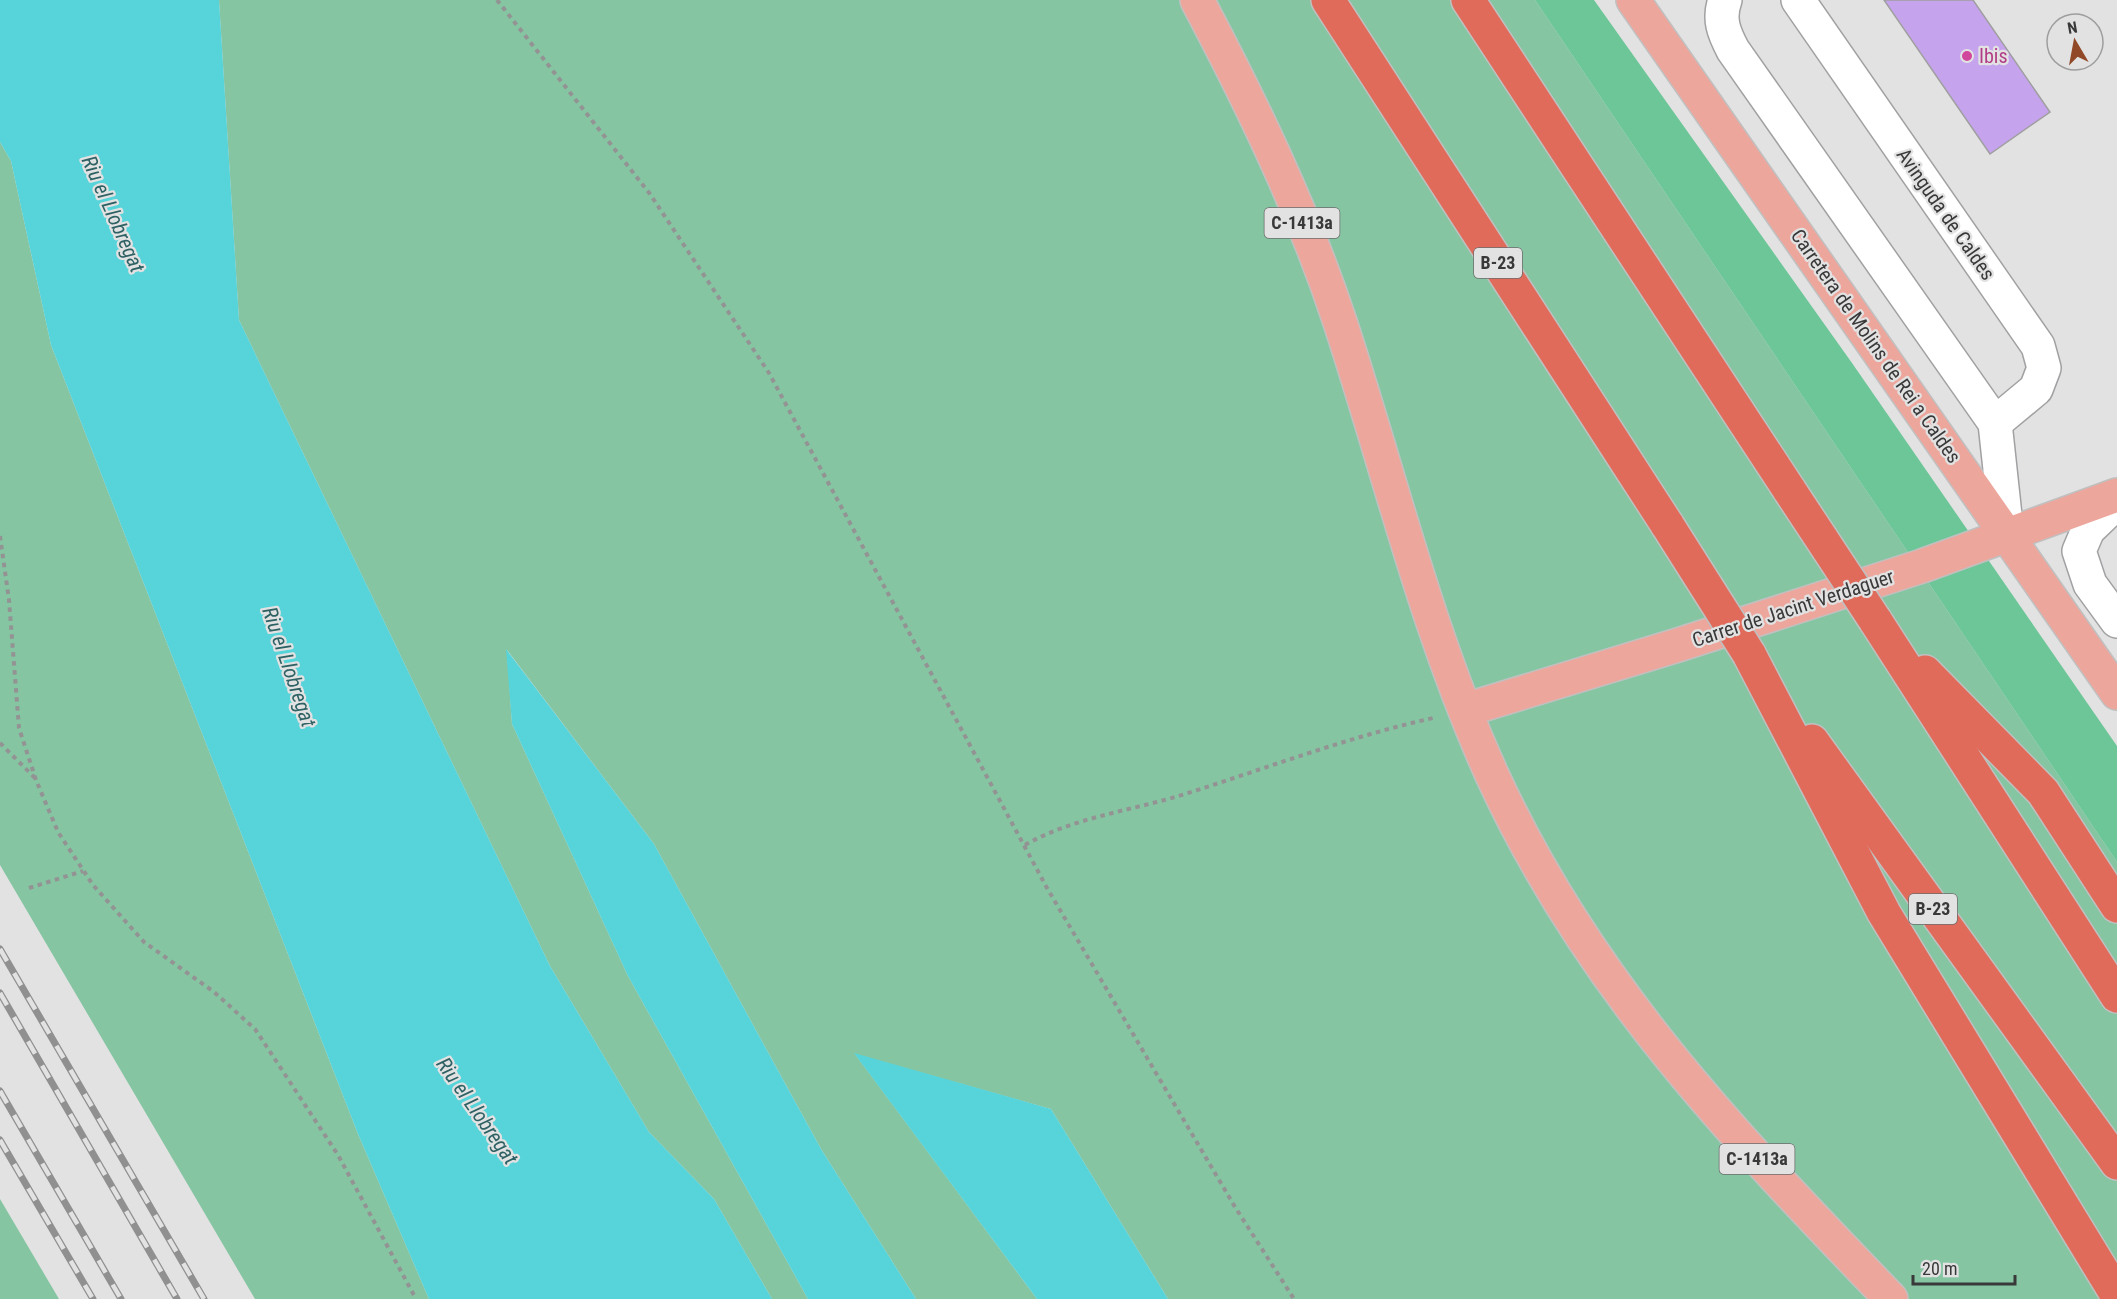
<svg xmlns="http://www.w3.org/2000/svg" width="2117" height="1299" font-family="'Roboto Condensed',sans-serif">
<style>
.green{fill:#85c5a2}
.forest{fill:#6dc698}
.water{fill:#57d4d9}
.building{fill:#c6a3ed;stroke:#9f9fa0;stroke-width:1.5}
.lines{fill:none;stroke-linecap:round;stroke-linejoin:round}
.minor-casing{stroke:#a1a1a3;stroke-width:36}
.major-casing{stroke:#c0c0c0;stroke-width:36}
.highway-casing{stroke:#c0c0c0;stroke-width:36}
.path{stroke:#939394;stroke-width:4;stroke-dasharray:4.5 4.5;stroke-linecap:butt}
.minor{stroke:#fff;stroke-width:33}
.major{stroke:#eda69c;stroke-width:33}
.highway{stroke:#e16b5a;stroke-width:33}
.rail-casing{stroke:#909091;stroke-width:7}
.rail{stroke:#e2e2e3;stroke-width:4.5;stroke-dasharray:14;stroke-linecap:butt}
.highway-bridge-casing{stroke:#c0c0c0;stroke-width:36;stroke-linecap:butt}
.highway-bridge{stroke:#e16b5a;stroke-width:33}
.hotel-dot{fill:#d1479c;stroke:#e2e2e3;stroke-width:2}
.labels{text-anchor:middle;stroke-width:4.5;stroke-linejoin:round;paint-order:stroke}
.shield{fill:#e2e2e3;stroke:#6c6c6d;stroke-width:1.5}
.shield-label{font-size:18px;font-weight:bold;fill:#39393a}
.hotel-label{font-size:20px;fill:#b23c85;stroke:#e2e2e3;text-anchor:start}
.street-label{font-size:20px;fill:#39393a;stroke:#e2e2e3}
.water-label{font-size:21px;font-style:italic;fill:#2d6163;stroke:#e2e2e3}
</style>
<rect width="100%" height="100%" fill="#e2e2e3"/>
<g class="green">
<path d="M219,0h1316l582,862v437h-949l-117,-190 -196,-55 182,245h-121l-95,-150 -167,-305 -147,-194 5,74 116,252 180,323h-36l-58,-100 -65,-67 -99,-166 -311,-646z"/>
<path d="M0,142l11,19 40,184 307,789 71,165h-174l-255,-434z"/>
<path d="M0,1199l59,100h-59z"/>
</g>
<path class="forest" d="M1535,0h59l258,363 265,383v116z"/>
<g class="water">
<path d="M0,0h219l20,320 311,646 99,166 65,67 58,100h-343l-71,-165 -307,-789 -40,-184 -11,-19z"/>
<path d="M506,649l148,195 167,305 95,150h-108l-180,-323 -116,-252z"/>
<path d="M854,1053l197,56 117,190h-131z"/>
</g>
<path class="building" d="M1884,0h89l77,112 -60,42z"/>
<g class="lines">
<g class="minor-casing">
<g id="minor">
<path d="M1725,0c-7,19 -1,33 8,50l262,373 12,111"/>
<path d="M1798,0l240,346 6,22 -8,21 -41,34"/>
<path d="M2117,502l-29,28 -9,21 11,33 27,37"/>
</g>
</g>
<g class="major-casing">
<g id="major">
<path d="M1197,0c55,104 106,210 143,322 50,152 86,308 153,455 96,209 241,359 398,522"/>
<path d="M1633,0l484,693"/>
<path d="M1465,710l213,-65 244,-79 195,-71"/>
</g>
</g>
<g class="highway-casing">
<g id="highway">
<path d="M1328,0l340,526"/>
<path d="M1468,0l322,491"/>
<path d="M1875,620l242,376"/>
<path d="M1749,654l135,259 233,382"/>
<path d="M1925,672l118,120 74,114"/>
<path d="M1812,741l305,422"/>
</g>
</g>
<g class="path">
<path d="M497,0l153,194 119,179 278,515 188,319 59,92"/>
<path d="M0,536l9,64 10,128 17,52 22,52 35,53 51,57 70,50 41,37 83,126 78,144"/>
<path d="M0,743l36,36"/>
<path d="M1025,845c49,-28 106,-34 160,-51 82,-26 163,-57 248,-76"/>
<path d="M29,888l54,-17"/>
</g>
<use href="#minor" class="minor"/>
<use href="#major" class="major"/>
<use href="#highway" class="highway"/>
<g class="rail-casing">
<g id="rail">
<path d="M0,949l204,350"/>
<path d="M0,993l177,306"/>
<path d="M0,1091l121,208"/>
<path d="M0,1140l93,159"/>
</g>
</g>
<use href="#rail" class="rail"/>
<g class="highway-bridge-casing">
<g id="highway-bridge">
<path d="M1790,491l85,129"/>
<path d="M1668,526l81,128"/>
</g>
</g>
<use href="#highway-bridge" class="highway-bridge"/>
</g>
<circle class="hotel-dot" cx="1967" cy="56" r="6"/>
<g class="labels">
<g class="shield">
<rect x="1264.5" y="208" width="75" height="30" rx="4.5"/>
<rect x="1474" y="248" width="48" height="30" rx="4.5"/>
<rect x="1909" y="894" width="48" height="30" rx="4.5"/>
<rect x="1719.5" y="1144" width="75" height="30" rx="4.5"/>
</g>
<g class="shield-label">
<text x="1302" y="229">C-1413a</text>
<text x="1498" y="269">B-23</text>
<text x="1933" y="915">B-23</text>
<text x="1757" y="1165">C-1413a</text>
</g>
<g class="hotel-label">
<text x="1979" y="63">Ibis</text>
</g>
<g class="street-label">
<text transform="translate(1946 214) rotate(55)" y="7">Avinguda de Caldes</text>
<text transform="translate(1876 346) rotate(55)" y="7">Carretera de Molins de Rei a Caldes</text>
<text transform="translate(1793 608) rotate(-18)" y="7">Carrer de Jacint Verdaguer</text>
</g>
<g class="water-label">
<text transform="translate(113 214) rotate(66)" y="7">Riu el Llobregat</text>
<text transform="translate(289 667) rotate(71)" y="7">Riu el Llobregat</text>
<text transform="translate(477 1111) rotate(55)" y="7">Riu el Llobregat</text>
</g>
</g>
<g transform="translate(2075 42) rotate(350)"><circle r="28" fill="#e2e2e3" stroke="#9e9e9f" stroke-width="1.5"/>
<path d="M0-4.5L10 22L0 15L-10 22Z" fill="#904827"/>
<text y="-9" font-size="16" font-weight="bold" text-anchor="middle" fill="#39393a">N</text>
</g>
<path d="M1913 1275v9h102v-9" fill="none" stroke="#39393a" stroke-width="3"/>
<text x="1922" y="1275" font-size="18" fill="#39393a" stroke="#e2e2e3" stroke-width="4.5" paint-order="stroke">20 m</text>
</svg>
